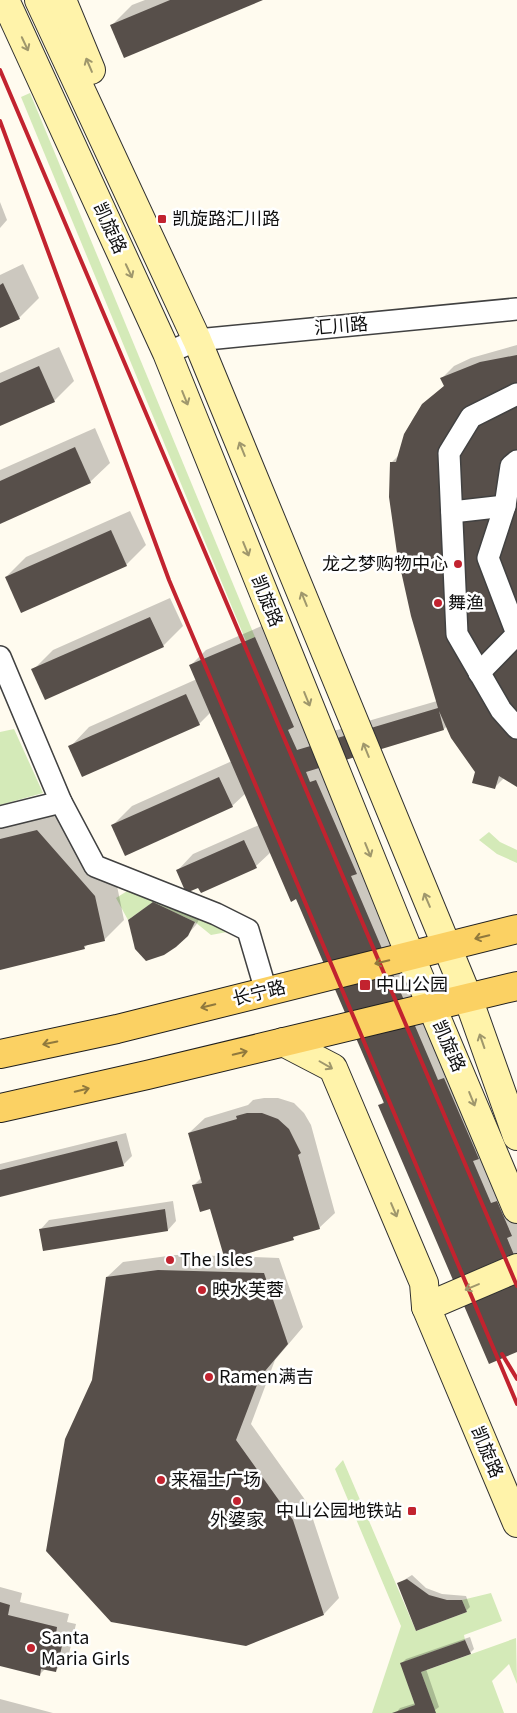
<svg xmlns="http://www.w3.org/2000/svg" width="517" height="1713" font-family="Georgia,'Noto Sans SC',serif">
<style>
.green{fill:#d4eab8}
.shadow{fill:#0003}
.building{fill:#574f4a}
.lines{fill:none;stroke-linecap:round;stroke-linejoin:round}
.street-casing{stroke:#414141;stroke-width:24}
.secondary-casing{stroke:#303030;stroke-width:30}
.primary-casing{stroke:#1f1f1f;stroke-width:30}
.street{stroke:#fff;stroke-width:21}
.secondary{stroke:#fff3aa;stroke-width:28}
.primary{stroke:#fbd163;stroke-width:28}
.rail{stroke:#c2232f;stroke-width:4}
.oneway{stroke:#9f976c}
.oneway2{stroke:#90793d}
.poi-dot{fill:#c2232f;stroke:#fff;stroke-width:2}
.labels{text-anchor:middle;stroke-width:5;stroke-linejoin:round;paint-order:stroke}
.poi-label{font-size:18px;fill:#0e0e0e;stroke:#fff;text-anchor:start}
.street-label{font-size:18px;fill:#0e0e0e;stroke:#fff}
</style>
<rect width="100%" height="100%" fill="#fffbef"/>
<g class="green">
<path d="M30,93l225,544 -9,4 -225,-544z"/>
<path d="M14,729l29,64 -43,12v-73z"/>
<path d="M489,832l11,10 17,8v13l-20,-9 -18,-14z"/>
<path d="M132,888l77,30 18,14 -16,3 -16,-13 -42,-20 -25,18 -12,-22z"/>
<path d="M343,1460l73,171 51,-19 -5,-12 29,-7 11,28 -38,14 1,5 -64,23 14,42 -20,8h-23l29,-87 -66,-157z"/>
<path d="M516,1638l1,46 -8,-20 -17,17 12,32h-69l-14,-41z"/>
</g>
<g class="shadow">
<path d="M145,0h115l-148,25 20,-20z"/>
<path d="M0,202l7,18 -7,8z"/>
<path d="M23,264l16,34 -20,20 -19,9v-52z"/>
<path d="M517,345v441l-13,-8 -10,10 -17,-16 -30,-46 -3,3 -119,36 192,431v155l-137,-245 4,-5 -87,-204 -26,-45 -15,14 -57,20 -21,-16 15,-16 66,-29 -13,-32 -14,13 -120,20 20,-20 100,-45 -21,-49 -12,12 -129,23 19,-20 108,-48 -6,-14 15,-15 65,-28 42,115 124,-36 -45,-239 8,-8 5,-20 9,-17 9,-12 22,-20 -3,-7 12,-12 17,-8z"/>
<path d="M59,347l15,34 -20,20 -54,24v-52z"/>
<path d="M95,428l15,35 -20,19 -90,40v-52z"/>
<path d="M130,511l16,34 -20,20 -120,12 20,-20z"/>
<path d="M170,598l13,28 -20,20 -130,24 20,-20z"/>
<path d="M57,811l58,65 9,44 -20,20 -15,3 -5,5 -84,21v-144z"/>
<path d="M163,894l40,19 -7,12 -9,10 -58,-15z"/>
<path d="M264,1098h14l16,5 10,10 7,12 24,88 -16,15 -86,28 46,2 24,69 -28,33 -24,64 57,80 31,94 -15,16 -230,-234 13,-103 16,-15 52,-7 50,1 -15,-49 -17,-21 9,-9 -13,-44 16,-15 43,-13 5,-5z"/>
<path d="M126,1133l6,23 -9,9 -123,31v-32z"/>
<path d="M173,1201l3,20 -8,9 -127,-1 8,-9z"/>
<path d="M412,1575l14,13 16,6 24,2 4,11 -4,4 -67,-28z"/>
<path d="M0,1587l22,6 -2,9 49,12 -2,8 9,2 -8,34 -13,13 -9,-3 -7,7 -39,-10z"/>
<path d="M470,1637l4,12 -4,4 -44,16 13,38 -8,6h-35l4,-5 16,-5 -14,-40 4,-4z"/>
<path d="M0,1699l53,14h-53z"/>
</g>
<g class="building">
<path d="M170,0h93l-139,58 -14,-33z"/>
<path d="M3,283l17,36 -20,9v-43z"/>
<path d="M517,355v432l-18,-11 -4,13 -23,-6 3,-11 -24,-34 -12,-27 5,19 -138,42 4,10 6,-2 41,94 -6,2 82,192 5,12 6,-2 35,81 -6,2 18,42 6,-2 15,35 -5,2 10,24v90l-28,12 -111,-259 6,-2 -88,-204 -5,3 -102,-237 66,-28 39,90 -6,3 9,20 141,-42 -27,-92 -14,-63 -8,-56 1,-35h6l8,-28 18,-30 22,-18 -4,-8 40,-16z"/>
<path d="M39,366l16,36 -55,24v-43z"/>
<path d="M75,447l16,36 -91,41v-43z"/>
<path d="M111,530l16,36 -106,47 -16,-36z"/>
<path d="M150,617l14,30 -119,53 -14,-31z"/>
<path d="M186,694l14,31 -118,52 -14,-31z"/>
<path d="M219,777l14,30 -108,49 -14,-31z"/>
<path d="M37,830l58,66 10,45 -21,5 1,3 -85,21v-131z"/>
<path d="M244,840l13,28 -56,25 -3,-5 -12,5 -10,-23z"/>
<path d="M153,902l42,20 -7,14 -12,11 -12,8 -18,6 -11,-12 -7,-29z"/>
<path d="M247,1113h15l16,6 11,10 12,24 -3,2 22,74 -27,8 1,3 -69,20 -15,-51 -10,3 -8,-27 10,-2 -14,-50 49,-14 -1,-3z"/>
<path d="M117,1141l7,25 -124,31v-27z"/>
<path d="M165,1209l3,22 -125,20 -4,-22z"/>
<path d="M158,1270l106,3 24,71 -28,33 -24,63 57,80 31,95 -78,31 -135,-24 -65,-71 19,-112 27,-59 14,-103z"/>
<path d="M407,1579l22,16 18,5h15l5,12 -51,19 -19,-48z"/>
<path d="M0,1602l10,3 -2,10 49,12 -1,7 8,3 -8,35 -15,-3 -1,7 -40,-10z"/>
<path d="M465,1640l6,14 -50,18 15,41h-44l23,-8 -15,-42z"/>
</g>
<g class="lines">
<g class="street-casing">
<g id="street">
<path d="M167,353l30,-13 320,-31"/>
<path d="M517,394l-46,23 -22,36 8,181 44,76 16,18"/>
<path d="M452,512l53,-6"/>
<path d="M0,657l61,145 34,64 121,48 32,16 18,61"/>
<path d="M479,673l38,-39 -29,-76 17,-52 6,-40 6,-5"/>
<path d="M0,817l61,-15"/>
</g>
</g>
<g class="secondary-casing">
<g id="secondary">
<path d="M5,0l162,353 243,602 107,254"/>
<path d="M39,0l158,340 271,658 49,138"/>
<path d="M62,0l29,70"/>
<path d="M283,1042l50,26 91,215 2,24"/>
<path d="M517,1268l-91,39 91,216"/>
</g>
</g>
<g class="primary-casing">
<g id="primary">
<path d="M0,1054l117,-25 400,-100"/>
<path d="M0,1108l147,-33 370,-89"/>
</g>
</g>
<use href="#street" class="street"/>
<use href="#secondary" class="secondary"/>
<use href="#primary" class="primary"/>
<g class="rail">
<path d="M0,70l517,1216"/>
<path d="M0,121l169,459 348,824"/>
<path d="M502,1354l15,25"/>
</g>
</g>
<defs><path id="oneway-shaft" d="M-6 0H5M1.5-3L5.5 0L1.5 3" fill="none" stroke-width="1.6" stroke-linecap="round" stroke-linejoin="round" transform="scale(1.25)"/></defs>
<g class="oneway">
<use href="#oneway-shaft" transform="translate(25 44) rotate(65)"/>
<use href="#oneway-shaft" transform="translate(89 65) rotate(-113)"/>
<use href="#oneway-shaft" transform="translate(129 271) rotate(65)"/>
<use href="#oneway-shaft" transform="translate(185 398) rotate(68)"/>
<use href="#oneway-shaft" transform="translate(242 449) rotate(-112)"/>
<use href="#oneway-shaft" transform="translate(246 549) rotate(68)"/>
<use href="#oneway-shaft" transform="translate(304 599) rotate(-112)"/>
<use href="#oneway-shaft" transform="translate(307 699) rotate(68)"/>
<use href="#oneway-shaft" transform="translate(366 750) rotate(-112)"/>
<use href="#oneway-shaft" transform="translate(368 850) rotate(68)"/>
<use href="#oneway-shaft" transform="translate(427 900) rotate(-113)"/>
<use href="#oneway-shaft" transform="translate(482 1041) rotate(-109)"/>
<use href="#oneway-shaft" transform="translate(326 1065) rotate(30)"/>
<use href="#oneway-shaft" transform="translate(472 1099) rotate(68)"/>
<use href="#oneway-shaft" transform="translate(394 1210) rotate(67)"/>
<use href="#oneway-shaft" transform="translate(472 1287) rotate(157)"/>
</g>
<g class="oneway2">
<use href="#oneway-shaft" transform="translate(482 937) rotate(167)"/>
<use href="#oneway-shaft" transform="translate(382 962) rotate(166)"/>
<use href="#oneway-shaft" transform="translate(208 1006) rotate(166)"/>
<use href="#oneway-shaft" transform="translate(50 1043) rotate(168)"/>
<use href="#oneway-shaft" transform="translate(240 1053) rotate(-14)"/>
<use href="#oneway-shaft" transform="translate(82 1090) rotate(-13)"/>
</g>
<g class="poi-dot">
<rect x="157" y="214" width="10" height="10" rx="2.5"/>
<circle cx="458" cy="564" r="5"/>
<circle cx="438" cy="603" r="5"/>
<rect x="359" y="979" width="12" height="12" rx="2.5"/>
<circle cx="170" cy="1260" r="5"/>
<circle cx="202" cy="1290" r="5"/>
<circle cx="209" cy="1377" r="5"/>
<circle cx="161" cy="1480" r="5"/>
<circle cx="237" cy="1501" r="5"/>
<rect x="407" y="1506" width="10" height="10" rx="2.5"/>
<circle cx="31" cy="1648" r="5"/>
</g>
<g class="labels">
<g class="poi-label">
<text x="172" y="225">凯旋路汇川路</text>
<text x="448" y="570" text-anchor="end">龙之梦购物中心</text>
<text x="448" y="609">舞渔</text>
<text x="376" y="991">中山公园</text>
<text x="180" y="1266">The Isles</text>
<text x="212" y="1296">映水芙蓉</text>
<text x="219" y="1383">Ramen满吉</text>
<text x="171" y="1486">来福士广场</text>
<text x="402" y="1517" text-anchor="end">中山公园地铁站</text>
<text x="237" y="1526" text-anchor="middle">外婆家</text>
<text x="41" y="1644">Santa<tspan x="41" dy="21">Maria Girls</tspan></text>
</g>
<g class="street-label">
<text transform="translate(110 228) rotate(65)" y="6">凯旋路</text>
<text transform="translate(341 326) rotate(-5)" y="6">汇川路</text>
<text transform="translate(267 601) rotate(68)" y="6">凯旋路</text>
<text transform="translate(259 993) rotate(-14)" y="6">长宁路</text>
<text transform="translate(449 1046) rotate(66)" y="6">凯旋路</text>
<text transform="translate(487 1452) rotate(67)" y="6">凯旋路</text>
</g>
</g>
</svg>
